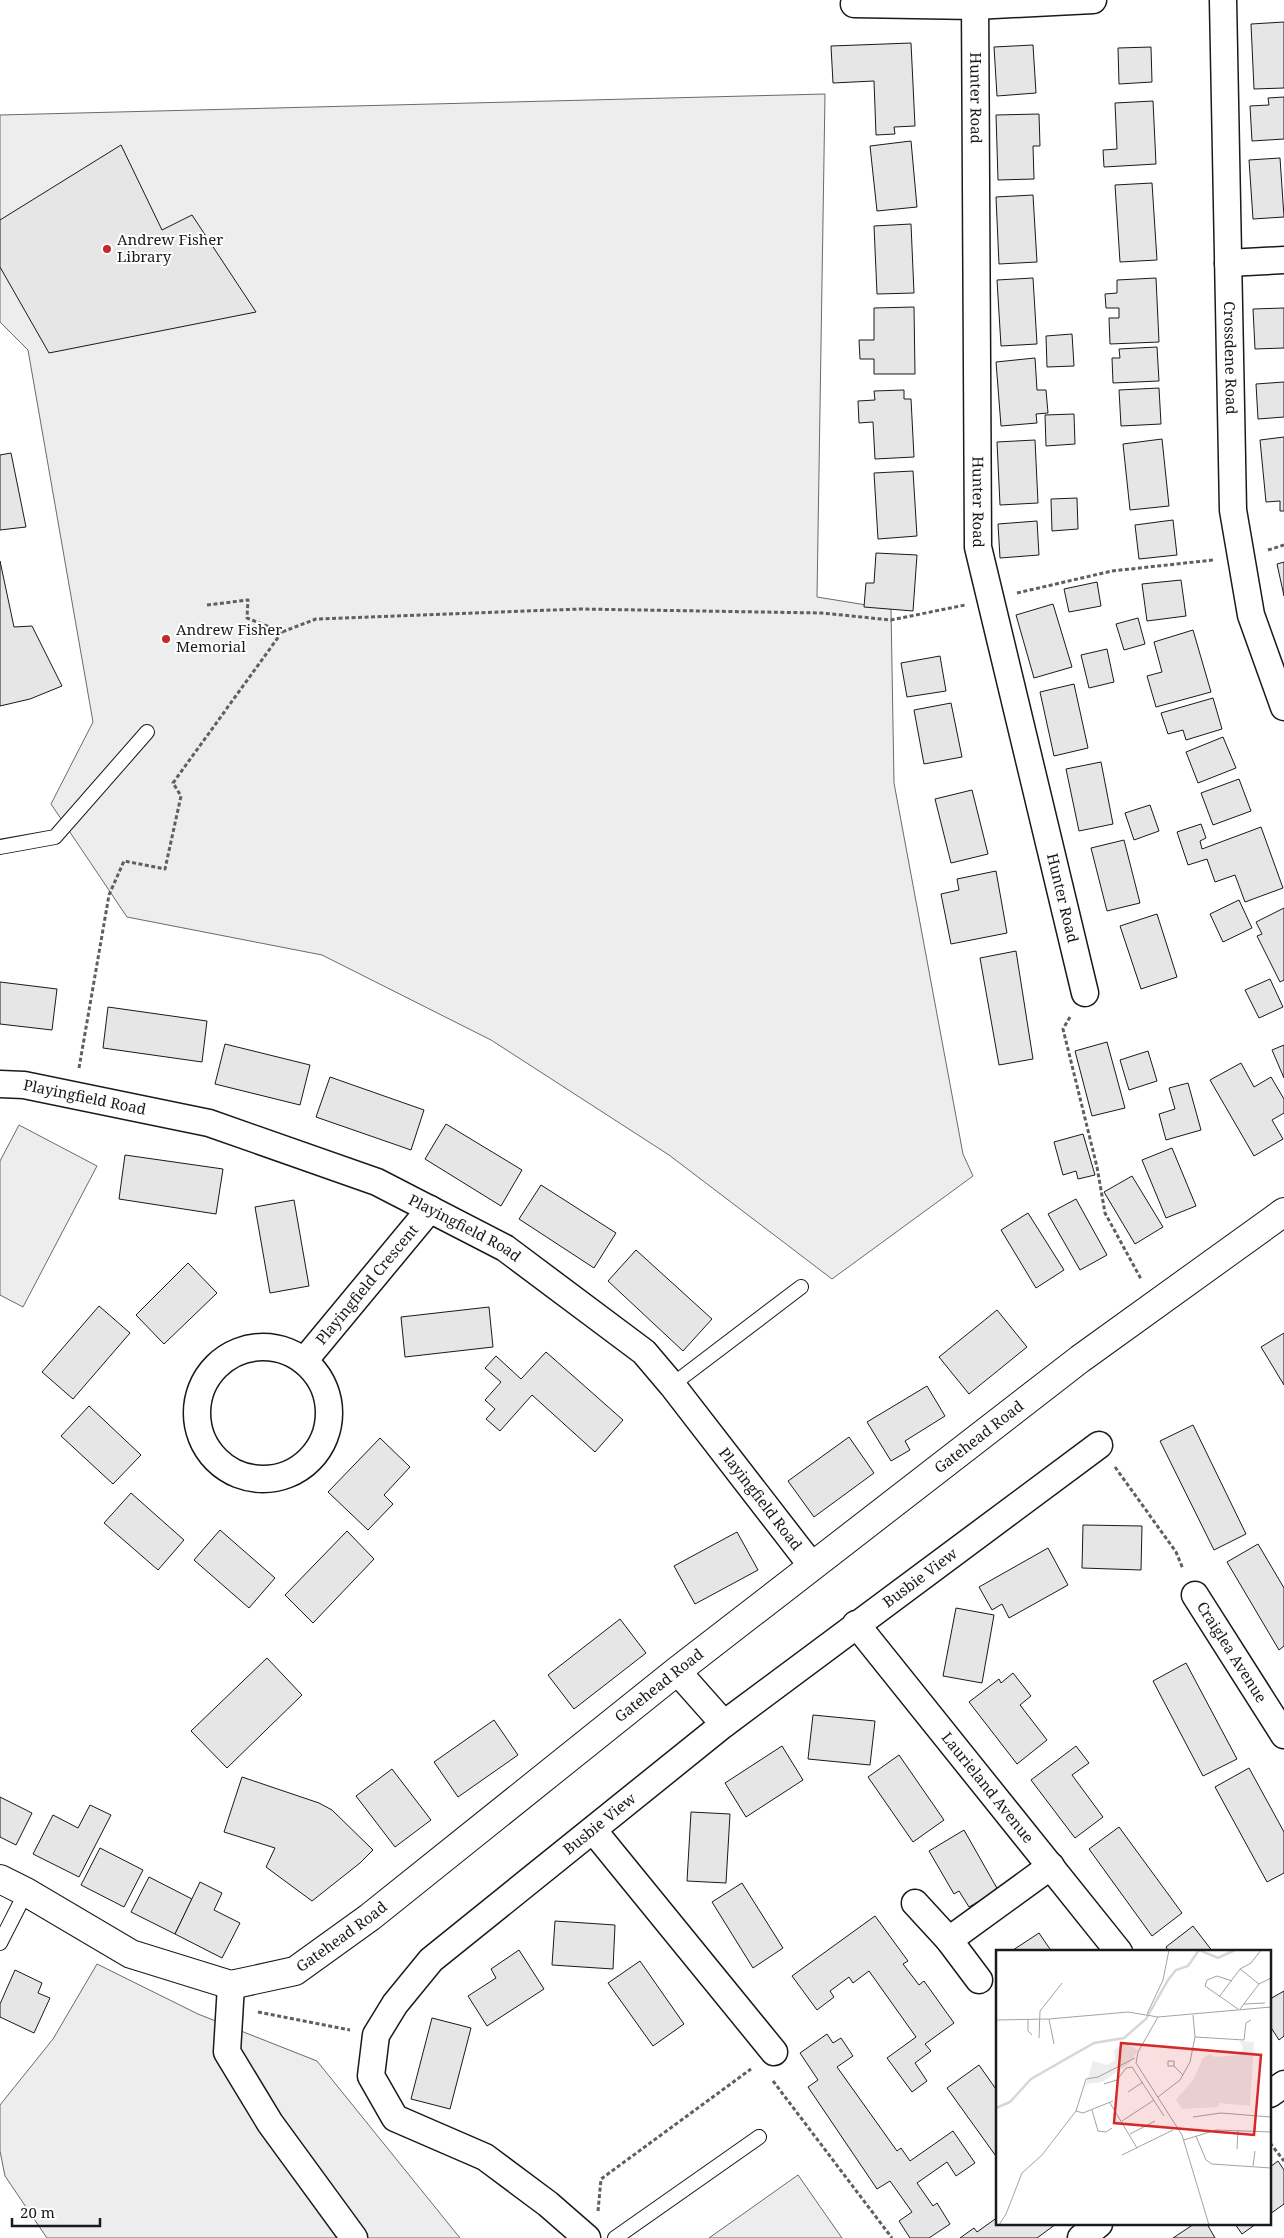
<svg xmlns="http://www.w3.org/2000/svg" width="1284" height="2238" font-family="'Noto Serif',serif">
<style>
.green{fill:#ededed;stroke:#6a6a6a}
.building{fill:#e6e6e6;stroke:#1a1a1a}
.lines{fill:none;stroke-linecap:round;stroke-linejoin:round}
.service-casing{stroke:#1a1a1a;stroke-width:16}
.minor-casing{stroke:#1a1a1a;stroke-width:29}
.secondary-casing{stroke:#1a1a1a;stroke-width:30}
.path{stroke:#5f5f5f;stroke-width:3;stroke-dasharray:4 2.5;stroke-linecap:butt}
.service{stroke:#fff;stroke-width:14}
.minor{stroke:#fff;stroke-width:26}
.secondary{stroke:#fff;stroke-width:28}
.poi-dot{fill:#c62828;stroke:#fff;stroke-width:2}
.labels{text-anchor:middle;stroke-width:4;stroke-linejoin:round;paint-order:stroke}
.street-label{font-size:15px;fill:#1a1a1a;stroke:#fff}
.poi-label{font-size:15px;fill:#1a1a1a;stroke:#fff;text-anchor:start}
.inset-river{fill:none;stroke:#d7d7d7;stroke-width:2.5}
.inset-road{fill:none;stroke:#a3a3a3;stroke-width:1}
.view{fill:#d62828;fill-opacity:0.15;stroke:#d62828;stroke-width:2.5}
.inset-edge{fill:none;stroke:#1a1a1a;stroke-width:2.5}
</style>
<rect width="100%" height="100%" fill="#fff"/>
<g class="green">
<path d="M825,94l-8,503 74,12 3,174 69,371 10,22 -141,103 -163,-124 -178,-115 -169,-85 -195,-38 -76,-113 42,-82 -65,-372 -28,-28v-207z"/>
<path d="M19,1125l78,41 -74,141 -23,-12v-134z"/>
<path d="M97,1964l101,50 119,47 143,177h-413l-42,-62 -5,-25v-46l53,-66z"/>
<path d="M798,2175l44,63h-133z"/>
</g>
<g class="building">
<path d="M1284,22v66l-30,1 -3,-65z"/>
<path d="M911,43l4,83 -21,1 1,7 -19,1 -2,-54 -41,2 -2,-37z"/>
<path d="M1033,45l3,48 -39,3 -3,-49z"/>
<path d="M1151,47l1,35 -33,2 -1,-36z"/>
<path d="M1284,97v42l-32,2 -2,-35 19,-1 -1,-7z"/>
<path d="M1153,101l3,63 -52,3 -1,-17 14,-1 -2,-46z"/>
<path d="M1039,114l1,32h-7l1,33 -36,1 -2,-65z"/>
<path d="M911,141l6,66 -40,4 -7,-65z"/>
<path d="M121,145l41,85 30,-15 64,97 -207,41 -49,-86v-47z"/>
<path d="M1280,158l4,59 -31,2 -4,-59z"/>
<path d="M1152,183l5,77 -37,2 -5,-77z"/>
<path d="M1033,195l4,67 -38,2 -3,-67z"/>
<path d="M911,224l3,69 -37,1 -3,-68z"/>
<path d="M1033,278l4,66 -36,2 -4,-66z"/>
<path d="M1156,278l3,64 -49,2 -1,-26h10v-10h-13l-1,-14 12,-1v-13z"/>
<path d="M914,307l1,67h-41v-15h-14l-1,-19h15v-32z"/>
<path d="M1284,308v40l-29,1 -2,-40z"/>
<path d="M1072,334l2,32 -27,1 -1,-31z"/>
<path d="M1157,347l2,34 -46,2 -1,-25h8l-1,-9z"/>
<path d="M1035,358l2,32h9l2,23 -12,1 1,9 -36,3 -5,-64z"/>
<path d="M1284,382v35l-26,2 -2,-35z"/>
<path d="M1159,388l2,36 -40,2 -2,-36z"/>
<path d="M904,390v9h7l3,58 -39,2 -2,-37 -14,1 -1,-22 17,-1 -1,-9z"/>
<path d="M1074,414l1,30 -29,2 -1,-31z"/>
<path d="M1284,437v74h-4v-10l-14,1 -6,-62z"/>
<path d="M1162,439l7,67 -39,4 -7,-66z"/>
<path d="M1035,440l3,63 -38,2 -3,-63z"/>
<path d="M11,453l15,74 -26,3v-75z"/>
<path d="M913,471l4,65 -39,3 -4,-66z"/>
<path d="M1077,498l1,31 -26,2 -1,-32z"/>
<path d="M1173,520l4,35 -38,4 -4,-34z"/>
<path d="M1037,521l2,34 -39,3 -2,-34z"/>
<path d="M876,553l41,2 -4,56 -49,-4 2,-24h8z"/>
<path d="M0,561l14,66 18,-1 30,60 -32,13 -30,7z"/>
<path d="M1284,562v34l-7,-32z"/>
<path d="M1181,580l5,36 -39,5 -5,-37z"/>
<path d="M1097,582l4,24 -32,6 -5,-23z"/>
<path d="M1053,604l19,63 -38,11 -18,-63z"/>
<path d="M1138,618l7,26 -21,6 -8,-26z"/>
<path d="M1193,630l18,62 -55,15 -9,-31 15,-4 -8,-30z"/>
<path d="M1107,649l7,33 -25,6 -8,-33z"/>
<path d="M940,656l6,35 -39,6 -6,-34z"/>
<path d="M1074,684l14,64 -34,8 -14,-64z"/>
<path d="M1213,698l9,31 -36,11 -3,-10 -15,4 -7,-21z"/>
<path d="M951,703l11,54 -38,7 -10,-54z"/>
<path d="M1223,737l13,31 -38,15 -12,-31z"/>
<path d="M1101,762l12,62 -34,7 -13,-62z"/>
<path d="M1239,779l12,32 -38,14 -12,-32z"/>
<path d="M972,790l16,64 -37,9 -16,-64z"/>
<path d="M1150,805l9,26 -25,9 -9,-27z"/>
<path d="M1201,824l5,14 -6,3 2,8 59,-22 22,61 -38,14 -10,-27 -20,7 -8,-23 -19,6 -11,-33z"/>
<path d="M1124,840l16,63 -33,8 -16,-63z"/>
<path d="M996,871l11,62 -56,11 -10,-50 18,-4 -2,-11z"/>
<path d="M1239,900l13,28 -29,14 -13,-28z"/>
<path d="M1284,908v72l-4,2 -23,-46 5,-2 -6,-12z"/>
<path d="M1157,914l20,63 -36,12 -21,-63z"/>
<path d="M1016,951l17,108 -34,6 -19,-107z"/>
<path d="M1270,979l13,28 -24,11 -14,-28z"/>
<path d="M0,982l57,7 -5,41 -52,-6z"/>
<path d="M108,1007l99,14 -5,41 -99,-14z"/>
<path d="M1107,1042l18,66 -33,8 -17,-65z"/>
<path d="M225,1044l85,21 -10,40 -85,-21z"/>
<path d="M1284,1045v33l-12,-28z"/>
<path d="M1148,1051l9,30 -28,9 -9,-30z"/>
<path d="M1241,1063l13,24 17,-10 13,22v14l-12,7 11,19 -29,17 -44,-76z"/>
<path d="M330,1077l94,33 -13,40 -95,-33z"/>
<path d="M1188,1083l13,47 -35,10 -7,-26 16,-5 -6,-21z"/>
<path d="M446,1124l76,46 -21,36 -76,-47z"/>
<path d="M1083,1134l12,41 -17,4 -2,-8 -13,4 -9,-33z"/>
<path d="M1172,1148l24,58 -30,12 -24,-58z"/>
<path d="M125,1155l98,14 -7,45 -97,-15z"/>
<path d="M1132,1176l31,51 -28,17 -31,-52z"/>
<path d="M541,1185l75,48 -22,35 -75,-49z"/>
<path d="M1076,1199l31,56 -27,15 -32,-56z"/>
<path d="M294,1200l15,86 -39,7 -15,-86z"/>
<path d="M1028,1213l36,57 -28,18 -35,-58z"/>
<path d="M636,1250l76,69 -29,32 -75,-70z"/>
<path d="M188,1263l29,30 -53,51 -28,-29z"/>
<path d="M99,1306l31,27 -57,66 -31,-27z"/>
<path d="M489,1307l4,40 -88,10 -4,-40z"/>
<path d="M997,1310l30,37 -58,47 -30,-37z"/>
<path d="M1284,1333v52l-23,-38z"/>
<path d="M546,1352l77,68 -28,32 -63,-57 -32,36 -14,-12 9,-10 -10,-9 16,-18 -16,-14 11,-12 25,23z"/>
<path d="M927,1386l18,30 -40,25 5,9 -19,11 -24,-39z"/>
<path d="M89,1406l52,49 -28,29 -52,-48z"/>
<path d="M1193,1425l53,109 -32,16 -54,-109z"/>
<path d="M849,1437l25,36 -60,44 -26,-36z"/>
<path d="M380,1438l30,29 -26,28 9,9 -25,26 -40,-38z"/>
<path d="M131,1493l53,47 -26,30 -54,-47z"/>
<path d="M1083,1525l59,1 -1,44 -59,-2z"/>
<path d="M220,1530l55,48 -26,30 -55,-48z"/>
<path d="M347,1531l27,28 -61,64 -28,-28z"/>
<path d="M737,1532l21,38 -63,34 -21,-38z"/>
<path d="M1258,1544l26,44v58l-5,4 -52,-88z"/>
<path d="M1048,1548l20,37 -59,33 -7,-14 -10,6 -13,-23z"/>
<path d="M956,1608l38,7 -12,68 -39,-7z"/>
<path d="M620,1619l26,34 -72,56 -26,-34z"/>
<path d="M267,1658l35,37 -75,73 -36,-37z"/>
<path d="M1186,1663l51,96 -34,17 -50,-95z"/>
<path d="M1013,1673l18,23 -11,9 27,35 -30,24 -48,-62 30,-23 2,4z"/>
<path d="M813,1715l62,6 -5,44 -62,-6z"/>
<path d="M494,1720l24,35 -60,42 -24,-35z"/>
<path d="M782,1746l21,34 -57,37 -21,-34z"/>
<path d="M1076,1746l13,17 -17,12 31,42 -28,21 -44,-58z"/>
<path d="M899,1755l45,65 -31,22 -45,-65z"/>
<path d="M1249,1768l35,64v41l-17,9 -52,-95z"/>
<path d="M392,1769l39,51 -36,27 -39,-51z"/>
<path d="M242,1777l77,26 13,7 41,40 -13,13 -48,38 -46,-34 9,-19 -51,-16z"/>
<path d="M0,1797l32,16 -16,32 -16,-8z"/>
<path d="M90,1805l21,10 -32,62 -46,-23 20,-39 25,13z"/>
<path d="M691,1812l39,2 -4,69 -39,-2z"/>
<path d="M1119,1827l63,86 -30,23 -63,-87z"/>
<path d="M964,1830l34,60 -29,17 -10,-16 -5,3 -25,-43z"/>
<path d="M100,1848l43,22 -19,37 -43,-22z"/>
<path d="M149,1877l43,22 -17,35 -44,-22z"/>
<path d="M200,1882l22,11 -8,17 26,13 -18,35 -47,-24z"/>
<path d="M742,1883l41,65 -30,20 -41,-66z"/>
<path d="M875,1916l33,45 -5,3 16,21 5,-4 30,42 -29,21 6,7 -16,12 12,18 -15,11 -25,-34 29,-21 -47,-66 -16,12 -4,-6 -19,14 4,6 -17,13 -25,-34z"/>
<path d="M555,1921l60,4 -2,44 -61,-4z"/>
<path d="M1193,1926l20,26h-44l-3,-5z"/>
<path d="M1039,1933l13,19h-42z"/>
<path d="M519,1950l25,39 -57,37 -19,-30 28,-18 -5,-9z"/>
<path d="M640,1961l44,63 -31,22 -45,-63z"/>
<path d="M15,1970l27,13 -4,10 12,5 -16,35 -34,-16v-13z"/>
<path d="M1284,1991v45l-5,4 -9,-14v-27z"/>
<path d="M432,2018l39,10 -21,81 -39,-10z"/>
<path d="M827,2034l6,9 8,-5 12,18 -16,11 60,84 4,-3 9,13 43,-30 22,32 -19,13 -9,-14 -30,21 16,23 4,-3 13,21 -21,14h-19l-11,-17 13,-9 -22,-31 -13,8 -69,-102 10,-7 -18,-27z"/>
<path d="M979,2065l19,27v67l-51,-71z"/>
<path d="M1278,2161l6,9v34l-14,10v-47z"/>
<path d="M998,2217v7h58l-19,14h-77l14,-10 3,4z"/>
<path d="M1194,2224h13l8,14h-42z"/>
<path d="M1235,2224h21l-14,10z"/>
</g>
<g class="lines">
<g class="service-casing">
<g id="service">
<path d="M0,847l55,-10 92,-105"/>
<path d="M672,1385l129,-98"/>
<path d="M0,1943l26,-51"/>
<path d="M615,2238l144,-101"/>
</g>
</g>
<g class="minor-casing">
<g id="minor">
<path id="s1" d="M975,0l3,547 107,446"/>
<path id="s2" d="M1223,0l10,510 18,105 33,92"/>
<path d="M854,4l121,2 118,-6"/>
<path d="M1228,263l56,-3"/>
<path id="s3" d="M0,1084l24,1 185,38 168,59 128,66 139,104 28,33 140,181"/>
<circle cx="263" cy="1413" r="66"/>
<path id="s4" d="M304,1361l126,-152"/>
<path id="s5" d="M1195,1595l89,140"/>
<path id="s6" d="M856,1624l263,328"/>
<path d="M677,1671l47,53"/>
<path d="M593,1830l181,222"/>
<path d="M915,1903l34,37 30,40"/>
<path d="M949,1940l102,-74"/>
<path d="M231,1985l-4,67 43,71 84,115"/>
<path d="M1270,2094l14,-10"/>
<path id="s7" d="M587,2238l-39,-34 -63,-47 -90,-39 -24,-42 5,-41 19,-31 36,-44 293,-236 375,-279"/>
<path d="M1081,2238l18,-14"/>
</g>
</g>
<g class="secondary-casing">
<g id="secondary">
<path id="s8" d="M0,1879l26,13 105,62 100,31 64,-14 75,-54 307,-246 403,-312 204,-147"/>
</g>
</g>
<g class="path">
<path d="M1268,550l16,-5"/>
<path d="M1017,593l95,-22 101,-11"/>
<path d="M207,605l41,-5 -1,18 35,14 34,-13 264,-10 242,4 69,7 74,-15"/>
<path d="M1070,1017l-7,12 34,138 8,46 36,66"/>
<path d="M79,1068l30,-173 15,-34 41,8 16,-73 -8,-13 109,-151"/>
<path d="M1115,1467l61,85 7,17"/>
<path d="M258,2012l92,18"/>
<path d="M773,2081l119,157"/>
<path d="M1270,2143l14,18"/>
<path d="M598,2211l3,-32 150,-110"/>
</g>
<use href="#service" class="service"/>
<use href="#minor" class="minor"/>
<use href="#secondary" class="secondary"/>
</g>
<g class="poi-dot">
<circle cx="107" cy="249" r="5"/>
<circle cx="166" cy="639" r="5"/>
</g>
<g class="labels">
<g class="street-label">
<text dy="5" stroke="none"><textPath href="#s1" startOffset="98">Hunter Road</textPath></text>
<text dy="5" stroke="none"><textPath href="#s2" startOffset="358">Crossdene Road</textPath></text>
<text dy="5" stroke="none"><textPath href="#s1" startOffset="502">Hunter Road</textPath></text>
<text dy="5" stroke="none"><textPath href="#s1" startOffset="908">Hunter Road</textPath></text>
<text dy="5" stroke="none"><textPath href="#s3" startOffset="86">Playingfield Road</textPath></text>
<text dy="5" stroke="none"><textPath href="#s3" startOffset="490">Playingfield Road</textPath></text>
<text dy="5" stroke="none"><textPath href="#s4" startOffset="99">Playingfield Crescent</textPath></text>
<text dy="5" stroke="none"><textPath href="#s8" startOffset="1189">Gatehead Road</textPath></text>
<text dy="5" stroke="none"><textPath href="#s3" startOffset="896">Playingfield Road</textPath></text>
<text dy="5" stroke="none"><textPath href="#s7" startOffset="1032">Busbie View</textPath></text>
<text dy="5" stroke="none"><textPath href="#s5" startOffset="68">Craiglea Avenue</textPath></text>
<text dy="5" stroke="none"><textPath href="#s8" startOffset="784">Gatehead Road</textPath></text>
<text dy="5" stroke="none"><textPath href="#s6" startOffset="210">Laurieland Avenue</textPath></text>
<text dy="5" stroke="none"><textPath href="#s7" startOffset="628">Busbie View</textPath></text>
<text dy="5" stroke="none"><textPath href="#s8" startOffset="379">Gatehead Road</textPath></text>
</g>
<g class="poi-label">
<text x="117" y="245">Andrew Fisher<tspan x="117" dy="17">Library</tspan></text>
<text x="176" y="635">Andrew Fisher<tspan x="176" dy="17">Memorial</tspan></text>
</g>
</g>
<g transform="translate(996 1950)">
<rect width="275" height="275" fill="#fff"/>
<path d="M244,91l14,1 -4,64 -31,-3 -1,4 -36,2 -6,-9 17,-20 10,-22 7,-4 5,3 24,-2 4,-7zM129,93l13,7 -8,13 -28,19 -15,2 -4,10 10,-33 14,4 8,-5 -1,-10z" fill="#ededed"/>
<path class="inset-river" d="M203,0l19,8 17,-8M0,158l14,-6 21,-23 63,-36 30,-5 22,-19 22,-39 8,-10 12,-4 11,-16"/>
<path class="inset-road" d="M244,19l19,15M236,31l-15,-5 -10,4 -2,6 33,23M223,47l21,-28 11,-6 10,-13M248,54l21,-1M244,59l19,-25 12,-6M151,64l16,-34 6,-30M162,67l-20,35 -2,11 46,72 27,90M53,69l5,25M0,70l53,-1 79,-7 30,5 113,-10M32,70v11l4,4M199,87l49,3 2,-17 5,-3M43,88l1,-27 22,-28M178,116h-6v-5h6v5l9,9M108,134l13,-4 9,-12 6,-1 32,49M132,142l15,-10M162,147l22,-17 10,-18 5,-25 -2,-22M114,153l27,45M96,160l6,21 8,1 6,-4M80,161l7,2 30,-12M197,167l28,-4 50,4M126,171l32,-21M259,181l1,-23M134,184l25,-13M200,186l10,24 6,4 59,4M188,190l32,-10 55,2M241,199l1,-19M126,205l51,-25M257,216l2,-15M3,275l7,-11 16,-41 20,-18 34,-44 10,-32 12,-2 37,-19"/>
<path class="view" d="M125,93l140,12 -7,80 -140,-12z"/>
<rect width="275" height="275" class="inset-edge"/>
</g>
<path d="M12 2218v8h88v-8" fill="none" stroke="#1a1a1a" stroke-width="2.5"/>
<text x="20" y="2218" font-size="15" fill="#1a1a1a" stroke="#ffffff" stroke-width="4" paint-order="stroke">20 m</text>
</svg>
